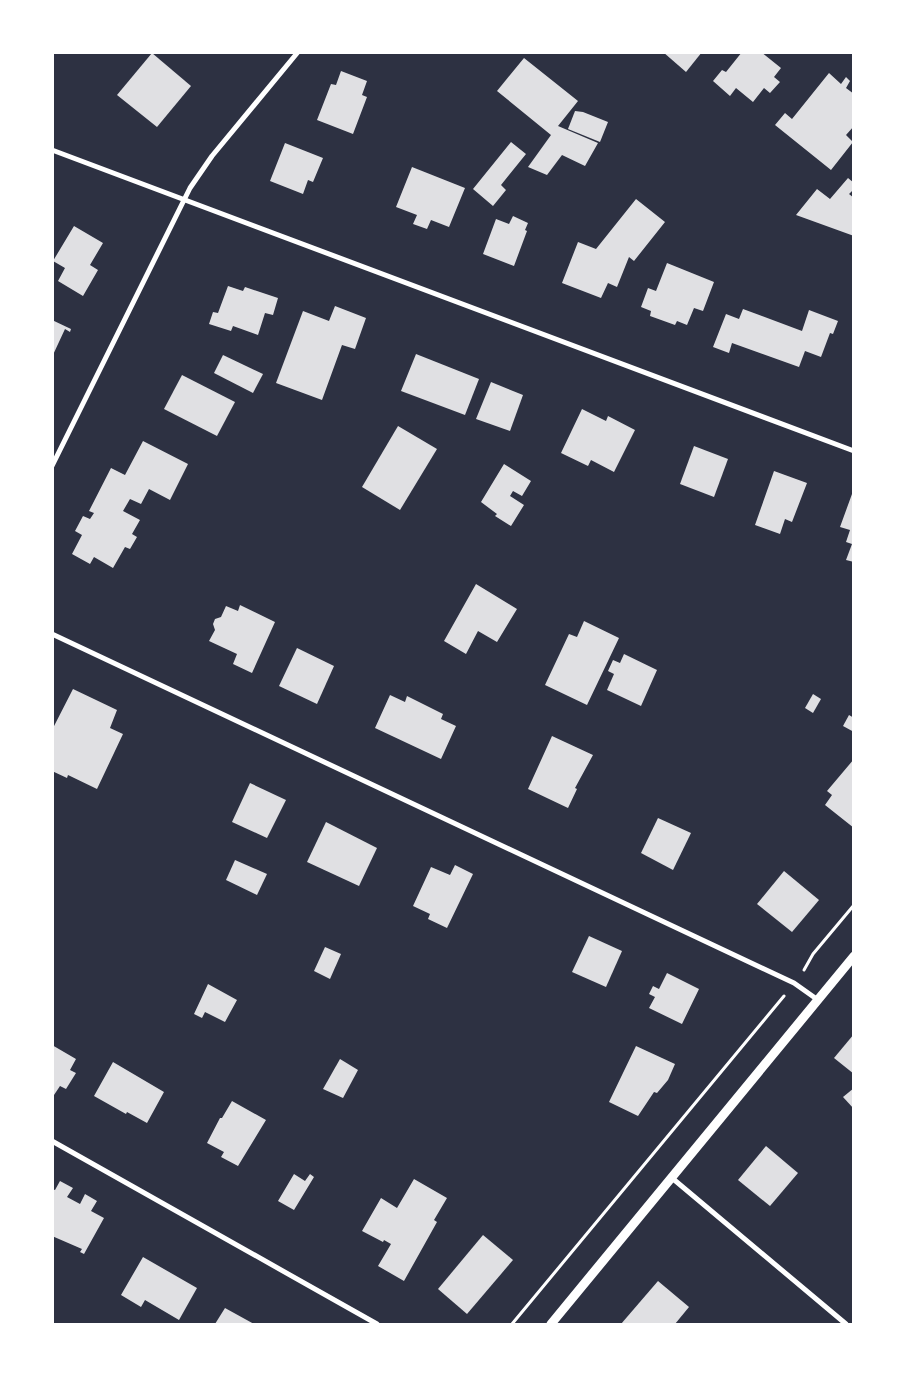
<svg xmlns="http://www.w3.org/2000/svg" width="906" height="1377" font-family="Poppins,sans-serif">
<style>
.building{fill:#e0e0e3}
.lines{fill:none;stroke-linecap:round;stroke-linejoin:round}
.path{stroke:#fff;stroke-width:3}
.minor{stroke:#fff;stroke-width:5}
.tertiary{stroke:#fff;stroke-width:9}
</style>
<rect width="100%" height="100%" fill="#2d3142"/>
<g class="building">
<path d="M663,52h39l-16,20z"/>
<path d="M742,52h19l20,16 -7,9 6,5 -10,11 -6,-5 -11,14 -17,-14 -6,8 -17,-15 9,-11 4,2z"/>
<path d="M152,53l39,33 -34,41 -40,-32z"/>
<path d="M524,58l54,43 -20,25 40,17 -13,23 -23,-11 -15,20 -19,-8 23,-32 -54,-44z"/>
<path d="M341,71l26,10 -5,14 5,2 -14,37 -36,-14 14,-36 5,1z"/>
<path d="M829,73l12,11 5,-7 4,4 -4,7 8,6v32l-8,9 7,7 -22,28 -56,-45 10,-12 7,6z"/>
<path d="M575,111l8,1 25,10 -8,20 -32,-13z"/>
<path d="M511,142l15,12 -25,31 5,5 -13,16 -20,-17z"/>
<path d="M285,143l38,15 -10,24 -5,-2 -5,14 -33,-13z"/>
<path d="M412,167l53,21 -16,39 -18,-7 -4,9 -14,-5 4,-9 -21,-8z"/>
<path d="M848,178l6,5v6l-5,5 5,4v38l-58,-21 21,-26 13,10z"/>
<path d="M636,199l29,23 -31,39 -5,-4 -12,30 -9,-4 -7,15 -39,-15 16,-41 18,7z"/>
<path d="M513,216l15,7 -3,7 2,1 -13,35 -31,-12 13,-35 13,5z"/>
<path d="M74,226l29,17 -13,22 8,5 -15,26 -25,-15 7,-13 -12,-7z"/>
<path d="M667,263l47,19 -11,29 -9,-3 -7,17 -10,-4 -2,4 -25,-9 1,-5 -10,-4 7,-19 8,3z"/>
<path d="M228,286l15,5 2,-4 33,11 -5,17 -8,-2 -7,22 -25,-9 -2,5 -22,-7 4,-12 5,1z"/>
<path d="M335,306l31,12 -11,31 -13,-4 -20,55 -46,-17 27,-72 26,10z"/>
<path d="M743,309l59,22 7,-21 29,11 -5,13 -3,-1 -9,24 -16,-6 -6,16 -67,-24 -3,10 -16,-6 13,-33 13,5z"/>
<path d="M52,320l19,9 -1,3 -5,-3 -13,28z"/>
<path d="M416,354l63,25 -14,36 -64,-24z"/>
<path d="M223,355l40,19 -10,19 -39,-20z"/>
<path d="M182,375l53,27 -18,34 -53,-27z"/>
<path d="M491,382l32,13 -13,36 -34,-12z"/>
<path d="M582,409l24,12 2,-5 27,14 -21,42 -23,-12 -3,6 -27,-13z"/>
<path d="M398,426l39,23 -37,61 -38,-23z"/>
<path d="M143,441l45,23 -18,36 -21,-11 -8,15 -11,-5 -7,12 17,9 -8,14 5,3 -7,12 -5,-2 -12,21 -19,-11 -4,7 -18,-10 10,-19 -7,-4 8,-15 7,3 4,-6 -5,-2 22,-43 14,7z"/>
<path d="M694,446l34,13 -14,38 -34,-13z"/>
<path d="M504,464l27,17 -9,15 -9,-5 -3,5 14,9 -13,21 -16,-10 2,-2 -16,-12z"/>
<path d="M774,471l33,12 -15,39 -7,-3 -5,15 -25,-9z"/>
<path d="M852,494l2,1v67l-8,-2 6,-16 -6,-2 4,-12 -10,-3z"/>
<path d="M476,584l41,25 -20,33 -19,-11 -12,23 -22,-13z"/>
<path d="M240,605l35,17 -23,51 -19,-9 4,-10 -28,-13 6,-11 -2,-6 2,-5 6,-2 5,-11 12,5z"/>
<path d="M584,621l35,17 -32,67 -42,-20 24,-51 8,3z"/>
<path d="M297,648l37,18 -17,38 -38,-18z"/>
<path d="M624,654l33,16 -16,36 -34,-16 7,-16 -6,-3 5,-11 7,3z"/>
<path d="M73,689l44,21 -7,18 13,6 -26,55 -29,-14 -1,3 -15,-7v-41z"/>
<path d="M813,694l8,5 -8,14 -8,-5z"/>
<path d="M390,695l15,7 2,-6 36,18 -2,5 15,7 -15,33 -66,-31z"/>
<path d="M849,715l5,3v14l-11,-6z"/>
<path d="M552,736l41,19 -18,33 2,1 -9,19 -40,-19z"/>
<path d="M854,759v69l-29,-23 7,-10 -5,-4z"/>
<path d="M250,783l36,17 -19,38 -35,-16z"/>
<path d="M658,818l33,15 -18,37 -32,-17z"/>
<path d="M326,822l51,26 -18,38 -52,-24z"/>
<path d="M235,860l32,14 -10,21 -31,-15z"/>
<path d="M455,865l18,9 -26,54 -19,-9 2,-5 -17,-8 18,-39 19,8z"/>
<path d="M784,871l35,29 -27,32 -35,-28z"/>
<path d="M589,936l33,15 -16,36 -34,-15z"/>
<path d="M325,947l16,7 -11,25 -16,-8z"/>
<path d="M667,973l32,16 -17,35 -33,-16 6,-11 -6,-3 4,-8 6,3z"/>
<path d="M208,984l29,16 -12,22 -20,-10 -3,6 -8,-4z"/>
<path d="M854,1034v40l-20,-16z"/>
<path d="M52,1045l24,14 -6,11 6,3 -10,16 -6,-3 -8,12z"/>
<path d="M636,1046l39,18 -7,16 -11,13 -3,-1 -16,24 -29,-14z"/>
<path d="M340,1059l18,11 -15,28 -20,-9z"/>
<path d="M113,1062l51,30 -17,31 -20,-11 -1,2 -32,-18z"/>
<path d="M854,1088v21l-11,-12z"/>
<path d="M232,1101l34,19 -28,46 -17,-9 3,-5 -17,-9 13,-25h2z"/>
<path d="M766,1146l32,27 -28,33 -32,-26z"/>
<path d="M294,1174l11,7 5,-7 4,3 -20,33 -16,-9z"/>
<path d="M414,1179l33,19 -13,22 3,2 -33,59 -26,-15 13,-22 -7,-4 -1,2 -21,-11 19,-33 16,10z"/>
<path d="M60,1181l13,7 -6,9 13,7 5,-10 12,7 -6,10 13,7 -20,36 -4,-2 2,-3 -30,-13v-47l3,1z"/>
<path d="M483,1235l30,25 -46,54 -29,-25z"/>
<path d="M143,1257l54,31 -18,32 -34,-20 -4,7 -20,-12z"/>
<path d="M658,1281l31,26 -14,17h-54z"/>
<path d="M225,1308l29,16h-39z"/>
</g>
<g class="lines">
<g class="path">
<path d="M804,970l9,-16 41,-49"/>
<path d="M512,1324l272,-328"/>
</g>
<g class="minor">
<path d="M52,150l802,301"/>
<path d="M52,466l138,-278 22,-32 86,-104"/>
<path d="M52,634l742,349 24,17"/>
<path d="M52,1141l325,183"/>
<path d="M672,1178l174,146"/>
</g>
<path class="tertiary" d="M551,1324l303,-368"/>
</g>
<rect width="906" height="1377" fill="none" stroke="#ffffff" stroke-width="108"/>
</svg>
